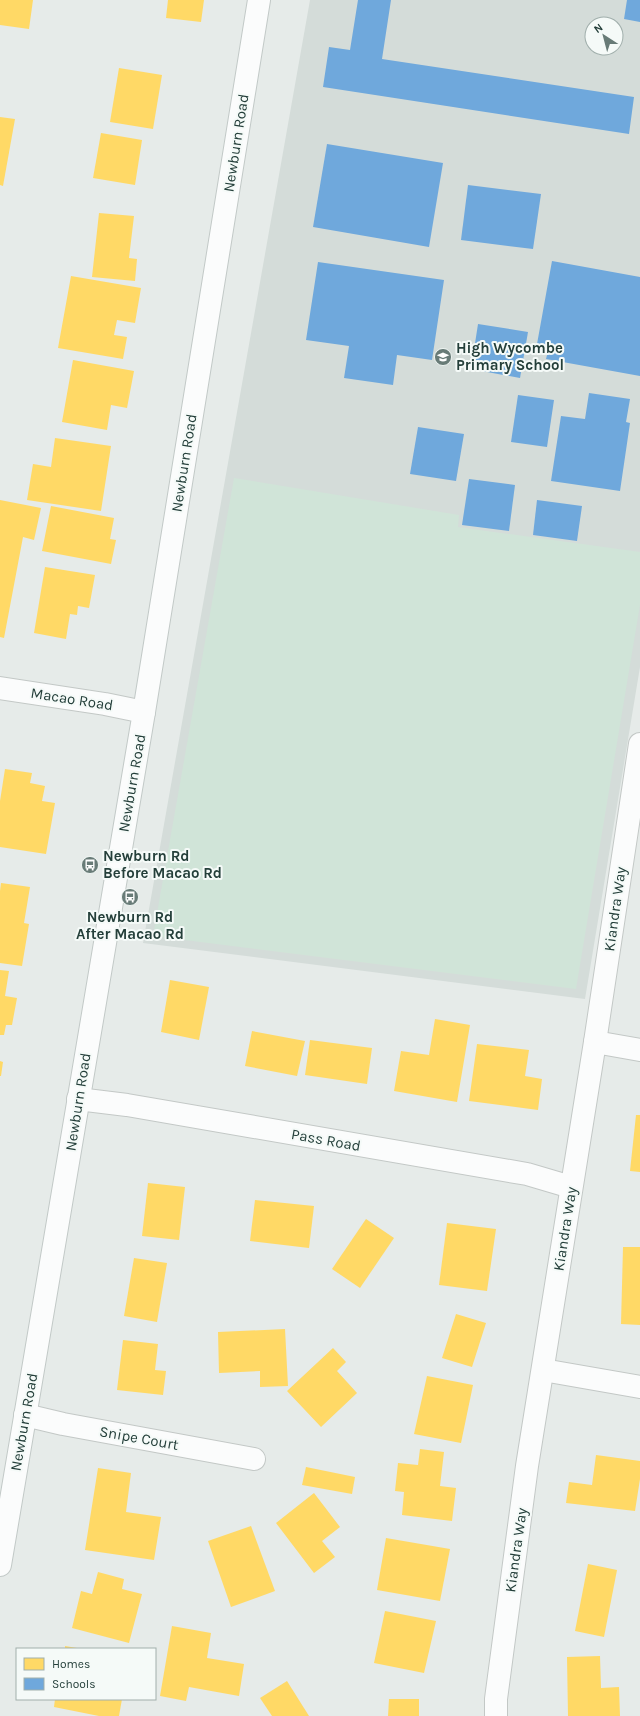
<svg xmlns="http://www.w3.org/2000/svg" width="640" height="1716" font-family="Karla,sans-serif">
<style>
.built{fill:#d4dcd9;fill-rule:evenodd}
.green{fill:#d0e4d8}
.homes{fill:#ffd966}
.schools{fill:#6fa8dc}
.lines{fill:none;stroke-linecap:round;stroke-linejoin:round}
.street-casing{stroke:#c3c8c6;stroke-width:24}
.secondary-casing{stroke:#c2c9c7;stroke-width:24}
.street{stroke:#fbfcfc;stroke-width:22}
.secondary{stroke:#fbfcfc;stroke-width:22}
.labels{text-anchor:middle;stroke-width:4;stroke-linejoin:round;paint-order:stroke}
.street-label{font-size:15px;fill:#243f3a;stroke:#f5faf8}
.poi-label{font-size:15px;font-weight:bold;fill:#243f3a;stroke:#f5faf8;text-anchor:start}
</style>
<rect width="100%" height="100%" fill="#e6ebe9"/>
<path class="built" d="M310,0h330v667l-55,332 -442,-56zM592,24h24v24h-24z"/>
<path class="green" d="M234,478l225,37 -1,12 182,25v53l-64,384 -423,-53z"/>
<g class="homes">
<path d="M0,0h33l-4,29 -29,-4z"/>
<path d="M168,0h36l-3,22 -35,-4z"/>
<path d="M119,68l43,7 -9,54 -43,-7z"/>
<path d="M0,117l15,2 -12,67 -3,-1z"/>
<path d="M101,133l41,7 -7,45 -42,-7z"/>
<path d="M99,213l35,3 -5,42 8,1 -2,22 -43,-4z"/>
<path d="M71,276l70,12 -6,35 -18,-3 -3,15 13,2 -4,22 -65,-11z"/>
<path d="M73,360l61,11 -7,37 -16,-3 -4,25 -45,-8z"/>
<path d="M55,438l56,8 -10,65 -74,-11 6,-36 18,3z"/>
<path d="M0,500l41,8 -7,32 -11,-3 -19,101 -4,-1z"/>
<path d="M51,506l63,12 -4,21 6,1 -5,24 -69,-13z"/>
<path d="M45,567l50,8 -6,33 -11,-2 -1,9 -7,-1 -4,25 -32,-6z"/>
<path d="M5,769l27,4 -2,10 15,3 -3,15 13,2 -9,51 -46,-7v-46z"/>
<path d="M1,883l29,4 -6,36 5,1 -7,42 -22,-3v-72z"/>
<path d="M0,970l9,1 -4,25 12,2 -5,27h-6l-2,10h-4z"/>
<path d="M170,980l39,7 -10,53 -38,-8z"/>
<path d="M435,1019l35,6 -13,77 -63,-11 7,-40 28,4z"/>
<path d="M252,1031l53,10 -8,35 -52,-10z"/>
<path d="M310,1040l62,8 -5,36 -62,-9z"/>
<path d="M477,1044l52,6 -4,26 17,3 -4,31 -69,-9z"/>
<path d="M0,1061l3,1 -2,14h-1z"/>
<path d="M636,1115h4v57l-10,-1z"/>
<path d="M148,1183l37,4 -6,53 -37,-4z"/>
<path d="M255,1200l59,6 -5,42 -59,-7z"/>
<path d="M366,1219l28,19 -34,50 -28,-19z"/>
<path d="M447,1223l49,6 -9,62 -48,-6z"/>
<path d="M623,1247h17v78l-19,-1z"/>
<path d="M134,1258l33,5 -10,59 -33,-6z"/>
<path d="M456,1314l30,9 -14,44 -30,-9z"/>
<path d="M285,1329l3,57 -28,1v-16l-41,2 -1,-41z"/>
<path d="M123,1340l35,4 -3,26 11,1 -3,24 -46,-5z"/>
<path d="M333,1348l13,14 -9,9 20,22 -36,34 -34,-36z"/>
<path d="M427,1376l46,9 -12,58 -47,-9z"/>
<path d="M420,1449l24,3 -4,34 16,2 -4,33 -50,-6 2,-23 -9,-1 3,-28 20,2z"/>
<path d="M596,1455l44,6v18l-5,32 -69,-8 3,-21 23,3z"/>
<path d="M306,1467l49,10 -3,17 -50,-9z"/>
<path d="M98,1468l33,5 -5,39 35,5 -7,43 -69,-10z"/>
<path d="M314,1493l26,34 -18,14 13,16 -21,16 -38,-50z"/>
<path d="M251,1526l24,65 -44,16 -23,-66z"/>
<path d="M386,1538l64,11 -10,52 -63,-11z"/>
<path d="M588,1564l29,6 -13,67 -29,-6z"/>
<path d="M98,1572l26,7 -2,10 20,5 -13,49 -57,-15 9,-37 11,3z"/>
<path d="M385,1611l51,10 -12,52 -50,-10z"/>
<path d="M172,1626l39,7 -4,25 37,6 -5,32 -50,-9 -3,14 -26,-5z"/>
<path d="M65,1646l12,2v1h-12z"/>
<path d="M600,1656l1,32 18,-1 1,29h-52l-1,-59z"/>
<path d="M287,1681l22,35h-37l-12,-18z"/>
<path d="M55,1699h67l-3,17h-20l-45,-9z"/>
<path d="M389,1699h30v17h-31z"/>
</g>
<g class="schools">
<path d="M358,0h33l-9,59 252,38 -5,37 -306,-47 6,-40 21,3z"/>
<path d="M627,0h13v22l-16,-3z"/>
<path d="M327,144l116,19 -14,84 -116,-20z"/>
<path d="M468,185l73,9 -8,55 -72,-9z"/>
<path d="M552,261l88,16v99l-94,-17 3,-12 -12,-3z"/>
<path d="M318,262l126,18 -12,80 -35,-5 -4,30 -49,-7 5,-32 -43,-6z"/>
<path d="M478,324l50,8 -8,46 -49,-9z"/>
<path d="M589,393l41,6 -4,23 4,1 -10,68 -69,-10 10,-65 24,3z"/>
<path d="M518,395l36,5 -7,47 -36,-5z"/>
<path d="M418,427l46,7 -8,47 -46,-7z"/>
<path d="M469,479l46,6 -6,46 -47,-6z"/>
<path d="M537,500l45,6 -5,35 -44,-6z"/>
</g>
<g class="lines">
<g class="street-casing">
<g id="street">
<path d="M0,688l105,16 39,8"/>
<path d="M595,1042l45,8"/>
<path d="M78,1099l49,6 400,69 44,13"/>
<path d="M543,1370l97,17"/>
<path d="M25,1415l38,9 191,35"/>
<path d="M496,1716v-17l31,-233 68,-424 45,-298"/>
</g>
</g>
<g class="secondary-casing">
<path id="secondary" d="M0,1565l144,-853 115,-712"/>
</g>
<use href="#street" class="street"/>
<use href="#secondary" class="secondary"/>
</g>
<defs>
<g id="school-disc" transform="scale(0.9)"><circle r="9.5" fill="#687b77" stroke="#f5faf8"/><path d="M0-5L7-2L0 1L-7-2ZM-4 1L0 2.5L4 1V4Q0 6-4 4Z" fill="#fff"/></g>
<g id="bus-disc" transform="scale(0.9)"><circle r="9.5" fill="#687b77" stroke="#f5faf8"/><path d="M-5-6H5V4H4V6H2V4H-2V6H-4V4H-5ZM-3.5-4V0h7V-4ZM-3.5 1.2v1.5H-2V1.2ZM2 1.2v1.5H3.5V1.2Z" fill="#fff"/></g>
</defs>
<g fill-rule="evenodd">
<use href="#school-disc" x="443" y="357"/>
<use href="#bus-disc" x="90" y="865"/>
<use href="#bus-disc" x="130" y="897"/>
</g>
<g class="labels">
<g class="street-label">
<text transform="translate(236 143) rotate(-81)" y="5">Newburn Road</text>
<text transform="translate(184 463) rotate(-81)" y="5">Newburn Road</text>
<text transform="translate(72 699) rotate(9)" y="5">Macao Road</text>
<text transform="translate(132 783) rotate(-80)" y="5">Newburn Road</text>
<text transform="translate(615 909) rotate(-82)" y="5">Kiandra Way</text>
<text transform="translate(78 1102) rotate(-81)" y="5">Newburn Road</text>
<text transform="translate(326 1140) rotate(10)" y="5">Pass Road</text>
<text transform="translate(565 1229) rotate(-81)" y="5">Kiandra Way</text>
<text transform="translate(24 1422) rotate(-80)" y="5">Newburn Road</text>
<text transform="translate(139 1438) rotate(10)" y="5">Snipe Court</text>
<text transform="translate(516 1550) rotate(-82)" y="5">Kiandra Way</text>
</g>
<g class="poi-label">
<text x="456" y="353">High Wycombe<tspan x="456" dy="17">Primary School</tspan></text>
<text x="103" y="861">Newburn Rd<tspan x="103" dy="17">Before Macao Rd</tspan></text>
<text x="130" y="922" text-anchor="middle">Newburn Rd<tspan x="130" dy="17">After Macao Rd</tspan></text>
</g>
</g>
<rect x="16" y="1648" width="140" height="52" fill="#f5faf8" stroke="#a1afac"/>
<rect x="24" y="1658" width="20" height="12" fill="#ffd966" stroke="#a1afac"/>
<text x="52" y="1668" font-size="12" fill="#243f3a">Homes</text>
<rect x="24" y="1678" width="20" height="12" fill="#6fa8dc" stroke="#a1afac"/>
<text x="52" y="1688" font-size="12" fill="#243f3a">Schools</text>
<g transform="translate(604 36) rotate(324)"><circle r="19" fill="#f5faf8" stroke="#a1afac"/>
<path d="M0-3L7 15L0 10L-7 15Z" fill="#687b77"/>
<text y="-6" font-size="11" font-weight="bold" text-anchor="middle" fill="#243f3a">N</text>
</g>
</svg>
